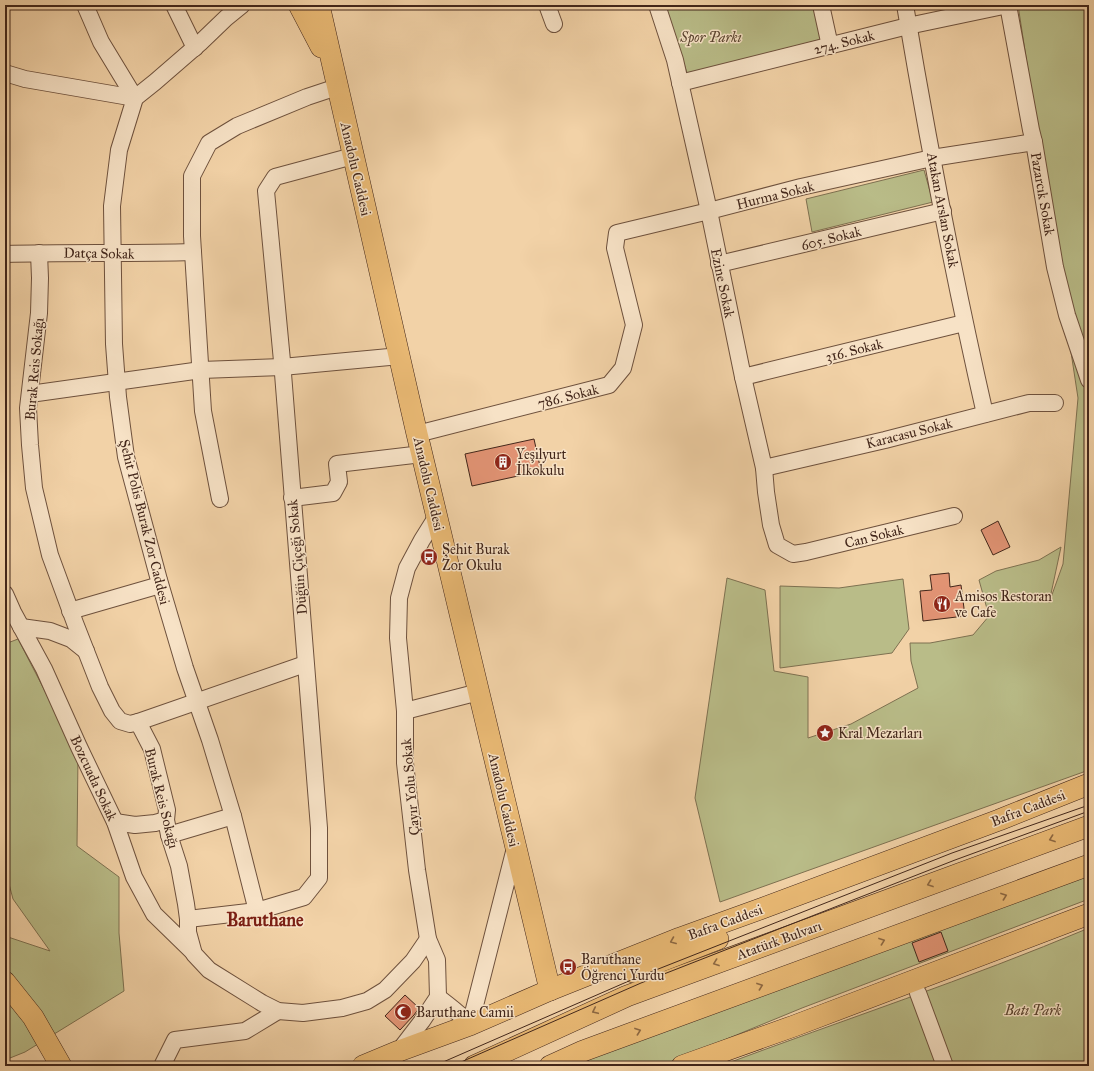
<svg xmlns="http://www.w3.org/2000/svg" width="1094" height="1071" font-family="'IM FELL Great Primer',serif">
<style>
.green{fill:#b9bc88;stroke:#7e7151}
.building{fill:#e39475;stroke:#42261a}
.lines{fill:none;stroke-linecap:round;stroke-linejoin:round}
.minor-casing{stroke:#6e513d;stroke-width:18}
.major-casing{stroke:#42261a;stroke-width:22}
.minor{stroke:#f7e2c6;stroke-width:16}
.major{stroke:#e9b974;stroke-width:21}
.tram{stroke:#42261a;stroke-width:1}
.oneway{stroke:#8d6842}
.labels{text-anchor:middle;stroke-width:3;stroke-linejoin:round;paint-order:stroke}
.park-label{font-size:14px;font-style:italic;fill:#5a4430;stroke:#f7e2c6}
.street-label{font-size:14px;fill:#42261a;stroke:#f7e2c6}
.poi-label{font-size:14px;fill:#42261a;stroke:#f7e2c6;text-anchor:start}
.district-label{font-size:18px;font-weight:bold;fill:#7a1f14;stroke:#f7e2c6}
</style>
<rect width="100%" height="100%" fill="#f2d2a7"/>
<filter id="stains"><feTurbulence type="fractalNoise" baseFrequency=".005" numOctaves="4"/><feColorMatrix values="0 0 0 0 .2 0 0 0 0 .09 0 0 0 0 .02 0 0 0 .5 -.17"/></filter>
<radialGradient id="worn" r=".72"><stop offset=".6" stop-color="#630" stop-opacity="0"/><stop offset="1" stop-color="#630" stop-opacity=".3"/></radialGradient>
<g class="green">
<path d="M665,5h150l7,34 -134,37z"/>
<path d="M1018,5h71v765l-369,132 -25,-104 32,-220 38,12 9,81 34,6v61l43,-14 67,-36 -7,-27 -1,-18h20l43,-8 16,-19 -10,-36 17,-9 43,-11 22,-13 -12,56 14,-39 15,-166z"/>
<path d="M924,170l9,32 -121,30 -6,-33z"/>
<path d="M903,579l6,50 -17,24 -112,15v-82l59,2z"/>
<path d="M18,639l60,116 -1,91 42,31v56l5,58 -99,61 -20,8v-124l45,15 -37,-52 -8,-30v-225z"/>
<path d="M1089,874v25l-287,109 -141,58h-78l8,-8z"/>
<path d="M1089,928v138h-369c123,-46 248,-87 369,-138z"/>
</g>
<g class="building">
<path d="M534,439l7,32 -69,15 -7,-32z"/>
<path d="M998,521l12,26 -17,8 -12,-25z"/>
<path d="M949,573l1,14 11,-2 4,31 -42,5 -3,-30 12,-1 -2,-15z"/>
<path d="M941,932l7,19 -29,11 -7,-19z"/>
<path d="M405,995l14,13 -5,7 -14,15 -15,-14z"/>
</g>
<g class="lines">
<g class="minor-casing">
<g id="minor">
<path d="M85,5l16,37 34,56"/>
<path d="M174,5l21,43"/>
<path d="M242,5l-16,13 -26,25 -45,39 -20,16 -16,52 -7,56 2,138 4,53 8,60 33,123 26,88 25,72 23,76 24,95"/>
<path d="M547,5l7,19"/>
<path d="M657,5l18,55 34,151 34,166 21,91 2,24 5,33 6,20 16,9 13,-2 148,-36"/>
<path d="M821,5l9,41"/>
<path d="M905,5c23,137 49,273 80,409"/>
<path d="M1008,5l23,125 3,12 21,125 12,48 22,65"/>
<path d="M5,73l20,6 110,19"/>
<path d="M680,83l228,-57 100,-21"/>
<path d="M39,253l1,25 -1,35 -11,95 2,37 4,43 16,67 25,68 25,64 12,24 8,10 10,3 8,-2 14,27 15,61 -1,10 3,15 10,31 7,38 2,15v13l6,22 15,16 53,33 16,8 25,2 39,-5 25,-7 18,-11 28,-29 15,-22"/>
<path d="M5,254c63,-2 126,0 188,-2"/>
<path d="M719,264l224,-53"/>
<path d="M743,377l221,-54"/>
<path d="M30,394l171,-24 81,-3 118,-11"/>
<path d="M417,434l192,-49 14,-17 11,-43 -19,-77 2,-15 92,-22 92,-24 131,-29 102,-16"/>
<path d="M764,468l121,-28 144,-37h26"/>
<path d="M292,498l41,-5 6,-11 -2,-18 85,-10"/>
<path d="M220,499l-17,-88 -11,-175v-60l17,-33 28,-17 70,-29 30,-10"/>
<path d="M5,594l8,18 31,57 35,78 36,75 19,55 20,37 39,38"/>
<path d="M70,611l90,-26"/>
<path d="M21,627l29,4 21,8 15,12"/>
<path d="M405,711l74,-19"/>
<path d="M138,722l167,-58"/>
<path d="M115,822l20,3 20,-2 11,-3"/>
<path d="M169,835l64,-19"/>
<path d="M188,919l69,-8 47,-14 15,-19v-50l-37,-467 -16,-170 9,-14 78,-21"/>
<path d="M918,993l27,73"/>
<path d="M438,997c11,9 23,17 32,28"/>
<path d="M470,1025l45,-177"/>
<path d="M399,1051l23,-30 16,-24 -1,-37 -9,-21 -11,-69 -12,-107v-52l-7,-73 1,-40 8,-30 15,-28 15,-24"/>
<path d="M162,1066l13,-26 70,-9 33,-20"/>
</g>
</g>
<g class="major-casing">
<g id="major">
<path d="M299,5l22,42"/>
<path d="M319,5l98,429 133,556"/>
<path d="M633,972l85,-33"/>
<path d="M5,982l28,35 28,49"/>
<path d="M363,1066l36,-15 71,-26 80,-35 130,-52 83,-30 236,-88 90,-36"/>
<path d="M474,1066l153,-70 462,-170"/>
<path d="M550,1066l33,-15 506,-186"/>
<path d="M682,1066l112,-40 295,-112"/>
</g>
</g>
<use href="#minor" class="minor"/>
<use href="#major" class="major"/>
<g class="tram">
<path d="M434,1066l204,-89 314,-124 137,-48"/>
<path d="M452,1066l189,-83 314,-123 134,-49"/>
</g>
</g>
<defs><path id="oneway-chevron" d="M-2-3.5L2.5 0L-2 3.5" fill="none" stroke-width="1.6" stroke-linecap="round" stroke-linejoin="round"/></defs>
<g class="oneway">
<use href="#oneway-chevron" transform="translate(1052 839) rotate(160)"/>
<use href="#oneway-chevron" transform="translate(930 884) rotate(160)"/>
<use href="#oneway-chevron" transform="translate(1004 896) rotate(-20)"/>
<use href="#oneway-chevron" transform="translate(673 941) rotate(158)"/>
<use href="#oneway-chevron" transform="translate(882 941) rotate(-20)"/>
<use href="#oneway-chevron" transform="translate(716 963) rotate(160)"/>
<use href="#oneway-chevron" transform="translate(760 986) rotate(-20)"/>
<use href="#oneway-chevron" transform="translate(595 1011) rotate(155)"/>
<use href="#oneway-chevron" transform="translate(638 1031) rotate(-20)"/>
</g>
<defs>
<g id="building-disc" transform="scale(0.9)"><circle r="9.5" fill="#8f2418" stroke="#f7e2c6"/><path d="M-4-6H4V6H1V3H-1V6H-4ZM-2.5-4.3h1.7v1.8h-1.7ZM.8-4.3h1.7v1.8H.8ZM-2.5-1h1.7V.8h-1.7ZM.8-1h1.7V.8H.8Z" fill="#fff"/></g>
<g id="bus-disc" transform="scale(0.9)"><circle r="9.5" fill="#8f2418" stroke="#f7e2c6"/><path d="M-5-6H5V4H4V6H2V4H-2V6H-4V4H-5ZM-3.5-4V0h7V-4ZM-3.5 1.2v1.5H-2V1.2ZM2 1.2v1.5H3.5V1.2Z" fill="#fff"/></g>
<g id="restaurant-disc" transform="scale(0.9)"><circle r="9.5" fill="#8f2418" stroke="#f7e2c6"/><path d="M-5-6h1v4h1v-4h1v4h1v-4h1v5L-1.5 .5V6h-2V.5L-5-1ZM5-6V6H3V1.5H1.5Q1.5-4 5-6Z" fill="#fff"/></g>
<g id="sight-disc" transform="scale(0.9)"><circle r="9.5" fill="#8f2418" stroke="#f7e2c6"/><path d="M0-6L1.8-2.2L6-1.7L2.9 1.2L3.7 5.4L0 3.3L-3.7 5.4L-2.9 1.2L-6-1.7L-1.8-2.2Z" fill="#fff"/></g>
<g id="mosque-disc" transform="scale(0.9)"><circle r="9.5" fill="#8f2418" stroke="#f7e2c6"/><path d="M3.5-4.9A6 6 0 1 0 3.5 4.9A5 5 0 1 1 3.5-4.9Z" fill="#fff"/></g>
</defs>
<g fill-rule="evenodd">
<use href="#building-disc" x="503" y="462"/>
<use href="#bus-disc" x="429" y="557"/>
<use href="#restaurant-disc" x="942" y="604"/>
<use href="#sight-disc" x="825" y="733"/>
<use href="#bus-disc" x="568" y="967"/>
<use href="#mosque-disc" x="403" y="1012"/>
</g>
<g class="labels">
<g class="park-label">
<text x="711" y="42">Spor Parkı</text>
<text x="1033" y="1015">Batı Park</text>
</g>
<g class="street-label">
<text transform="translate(844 42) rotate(-14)" y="5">274. Sokak</text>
<text transform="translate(356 169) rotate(77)" y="5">Anadolu Caddesi</text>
<text transform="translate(1043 194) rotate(80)" y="5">Pazarcık Sokak</text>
<text transform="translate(775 195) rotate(-14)" y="5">Hurma Sokak</text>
<text transform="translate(943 210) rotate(79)" y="5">Atakan Arslan Sokak</text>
<text transform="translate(831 238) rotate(-14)" y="5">605. Sokak</text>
<text transform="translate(99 253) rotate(1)" y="5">Datça Sokak</text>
<text transform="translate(723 283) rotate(78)" y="5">Ezine Sokak</text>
<text transform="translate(854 350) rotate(-14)" y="5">316. Sokak</text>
<text transform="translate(34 369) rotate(-85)" y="5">Burak Reis Sokağı</text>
<text transform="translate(568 396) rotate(-14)" y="5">786. Sokak</text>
<text transform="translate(909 433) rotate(-14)" y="5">Karacasu Sokak</text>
<text transform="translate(429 484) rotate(77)" y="5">Anadolu Caddesi</text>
<text transform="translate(145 522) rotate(76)" y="5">Şehit Polis Burak Zor Caddesi</text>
<text transform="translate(874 536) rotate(-14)" y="5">Can Sokak</text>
<text transform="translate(297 557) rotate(-95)" y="5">Düğün Çiçeği Sokak</text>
<text transform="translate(94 778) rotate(65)" y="5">Bozcuada Sokak</text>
<text transform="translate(410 787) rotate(-95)" y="5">Çayır Yolu Sokak</text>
<text transform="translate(162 798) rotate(76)" y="5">Burak Reis Sokağı</text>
<text transform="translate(504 800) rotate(77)" y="5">Anadolu Caddesi</text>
<text transform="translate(1028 808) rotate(-21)" y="5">Bafra Caddesi</text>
<text transform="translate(725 922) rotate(-20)" y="5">Bafra Caddesi</text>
<text transform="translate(779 940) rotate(-20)" y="5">Atatürk Bulvarı</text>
</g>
<g class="poi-label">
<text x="516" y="459">Yeşilyurt<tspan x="516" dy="16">İlkokulu</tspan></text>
<text x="442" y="554">Şehit Burak<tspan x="442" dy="16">Zor Okulu</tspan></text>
<text x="955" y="601">Amisos Restoran<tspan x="955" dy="16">ve Cafe</tspan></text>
<text x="838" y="738">Kral Mezarları</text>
<text x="581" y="964">Baruthane<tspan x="581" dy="16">Öğrenci Yurdu</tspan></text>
<text x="416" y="1017">Baruthane Camii</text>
</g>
<g class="district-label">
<text x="265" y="926">Baruthane</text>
</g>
</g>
<rect width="1094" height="1071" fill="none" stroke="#f2d2a7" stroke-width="20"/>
<rect x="6" y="6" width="1082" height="1059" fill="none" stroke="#42261a" stroke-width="2"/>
<rect x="10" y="10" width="1074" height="1051" fill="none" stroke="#42261a"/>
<rect width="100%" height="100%" filter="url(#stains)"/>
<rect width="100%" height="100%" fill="url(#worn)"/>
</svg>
